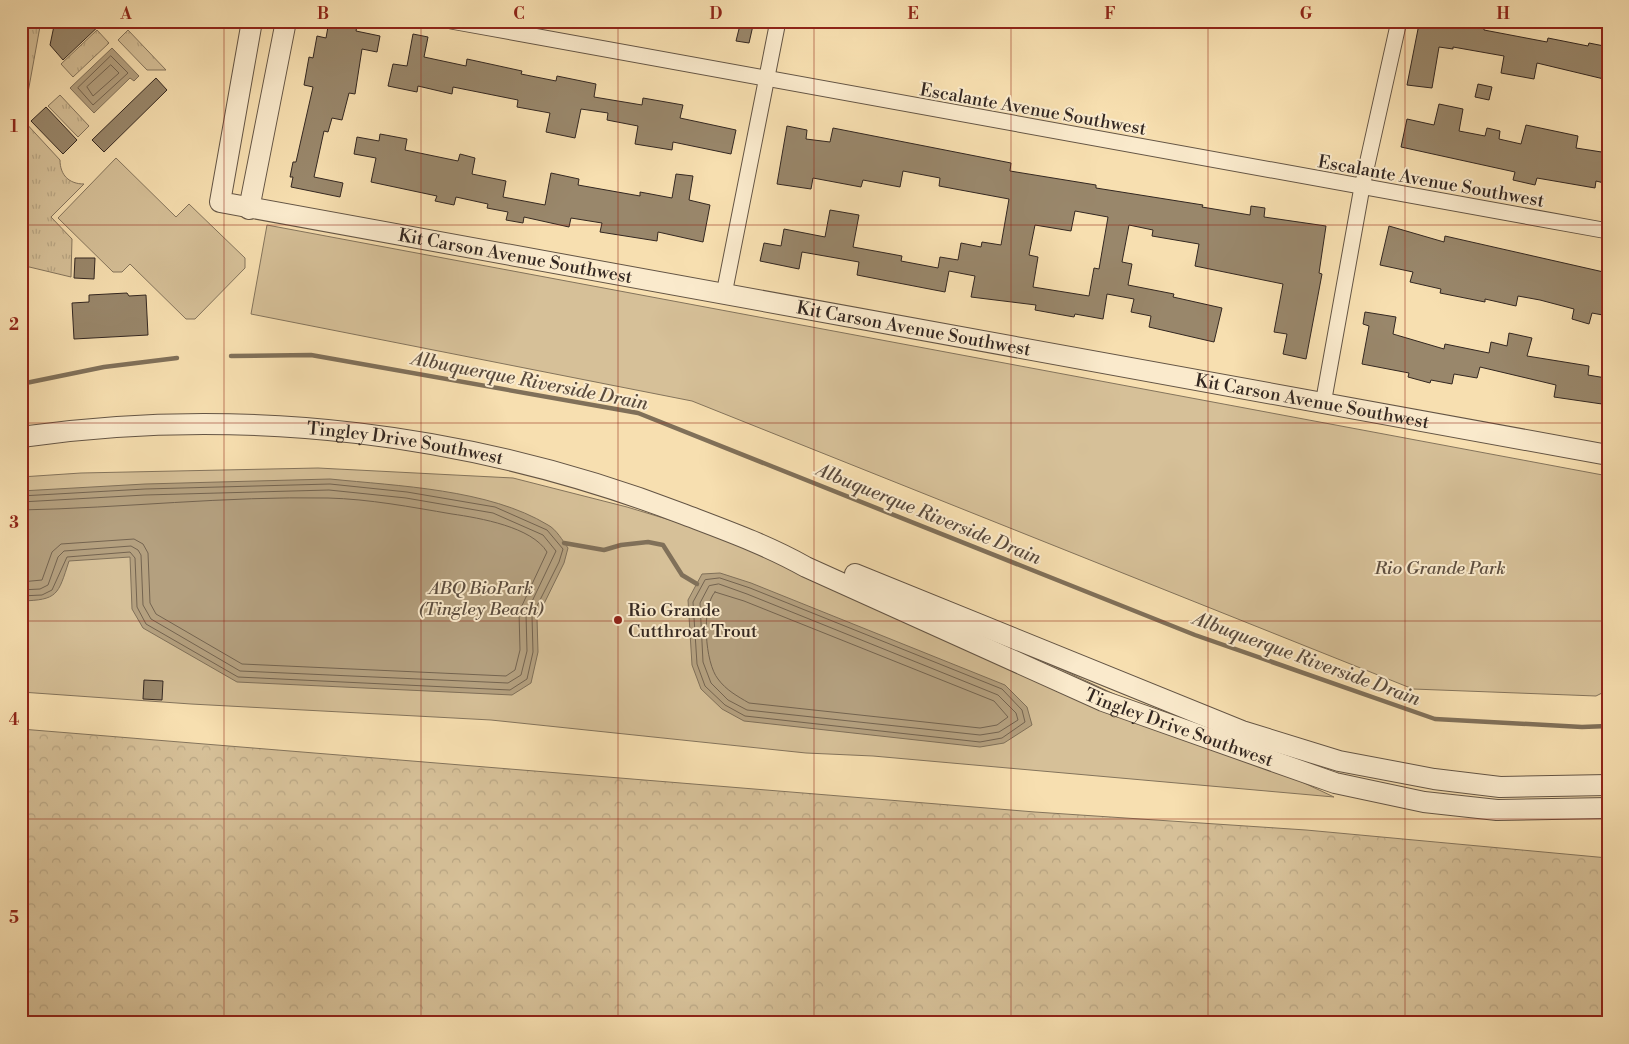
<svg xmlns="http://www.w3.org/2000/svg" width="1629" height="1044" font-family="'Libre Bodoni',serif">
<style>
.grass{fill:url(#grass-tufts);stroke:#84745c}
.forest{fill:url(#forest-crowns);stroke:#84745c}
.park{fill:#d6c098;stroke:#84745c}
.water{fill:#b4a07f;stroke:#807059}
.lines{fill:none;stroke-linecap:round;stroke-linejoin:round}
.shore{stroke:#746450;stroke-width:1}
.stream{stroke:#807059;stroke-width:4.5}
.building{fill:#99876b;stroke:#332721;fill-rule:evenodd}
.minor-casing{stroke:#645545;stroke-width:17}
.tertiary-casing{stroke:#645545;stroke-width:22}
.minor{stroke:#faeacc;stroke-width:15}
.tertiary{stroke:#faeacc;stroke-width:20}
.grid{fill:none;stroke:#8f2418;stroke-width:1;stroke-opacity:0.55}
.poi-dot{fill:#8f2418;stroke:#faeacc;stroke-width:2}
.labels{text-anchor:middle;stroke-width:4;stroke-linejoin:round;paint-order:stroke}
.street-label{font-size:18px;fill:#332721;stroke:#faeacc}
.park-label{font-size:18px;font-style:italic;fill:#5c4d3f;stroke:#faeacc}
.poi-label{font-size:18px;fill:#332721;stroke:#faeacc;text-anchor:start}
.water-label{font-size:19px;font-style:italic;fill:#5a4b3d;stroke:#faeacc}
.neatline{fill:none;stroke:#8f2418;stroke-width:2}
.grid-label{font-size:16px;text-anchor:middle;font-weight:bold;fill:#8f2418}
</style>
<defs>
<pattern id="grass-tufts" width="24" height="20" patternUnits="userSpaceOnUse" patternTransform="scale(1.25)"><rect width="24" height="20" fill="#d6c098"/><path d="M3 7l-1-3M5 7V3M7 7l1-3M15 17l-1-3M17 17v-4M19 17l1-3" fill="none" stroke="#b8a583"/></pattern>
<pattern id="forest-crowns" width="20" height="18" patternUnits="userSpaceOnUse" patternTransform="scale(1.25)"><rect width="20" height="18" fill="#d6c098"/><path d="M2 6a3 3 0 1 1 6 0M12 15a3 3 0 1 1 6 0" fill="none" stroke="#b8a583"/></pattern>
</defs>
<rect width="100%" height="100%" fill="#f7dfb0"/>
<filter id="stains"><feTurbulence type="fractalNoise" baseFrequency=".004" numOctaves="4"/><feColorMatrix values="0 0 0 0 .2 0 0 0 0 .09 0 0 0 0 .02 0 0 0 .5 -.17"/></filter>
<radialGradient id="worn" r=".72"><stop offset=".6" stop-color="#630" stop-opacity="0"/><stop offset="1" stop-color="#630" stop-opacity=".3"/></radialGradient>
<g class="grass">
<path d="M21,21h20l-18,99 37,40c0,15 9,24 24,24l-33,33 21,22 -1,38 -50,-12z"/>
<path d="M97,30l12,13 -36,34 -12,-13z"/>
<path d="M128,30l38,40h-19l-29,-30z"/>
<path d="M60,95l29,31 -11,11 -30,-31z"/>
</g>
<path class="forest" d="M21,729l1014,83 271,18 302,28v165h-1587z"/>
<g class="park">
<path d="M116,158l60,59 13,-13 56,54v10l-50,51h-9l-56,-55 -8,8h-9l-55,-54z"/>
<path d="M267,225l1341,251v214l-12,6 -183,-7 -721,-288 -441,-87z"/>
<path d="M318,468l195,10 114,29 250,76 457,214 -461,-41 -67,-3 -315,-33 -300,-16 -170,-12v-215l60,-4z"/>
</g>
<g class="water">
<path d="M112,48l27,28 -5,5 -4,-3 -36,35 -24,-25z"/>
<path d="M330,479c68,7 159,10 218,46 8,4 15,16 20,23l-4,15 -27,55 1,34 -7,31 -19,12 -275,-13 -94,-54 -11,-19 -2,-52 -61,4c-11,34 -11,39 -48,40v-110l124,-7z"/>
<path d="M720,573l31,10 254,102 22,22 5,18 -28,18 -24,4 -236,-26 -22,-12 -21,-20 -9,-24 -4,-65 14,-26z"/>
</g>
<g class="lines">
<g class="shore">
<path d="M111,56l17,17 -35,32 -15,-17z"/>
<path d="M111,65l8,8 -26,23 -6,-9z"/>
<path d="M21,496l124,-7 185,-5 77,8 88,15 52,23 16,19 -4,13 -27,54 1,36 -6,27 -17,11 -272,-13 -92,-53 -9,-17 -2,-49 -5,-6 -63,5 -15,33 -10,5 -21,1"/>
<path d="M21,502l124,-7 184,-5 77,8 87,15 50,22 13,16 -30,63 1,37 -6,24 -13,8 -268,-12 -89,-52 -8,-14 -2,-50 -3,-5 -7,-4 -67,5 -6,6 -10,28 -8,4 -19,1"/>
<path d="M21,510c102,-2 205,-14 307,-12 41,1 83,9 124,16 28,4 80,13 95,38l-28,60 1,38 -5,20 -9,6 -264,-12 -86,-50 -6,-11 -2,-50 -5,-9 -9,-5 -73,5 -9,8 -10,28 -21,2"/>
<path d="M720,578l30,10 252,101 20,21 3,12 -23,16 -22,4 -235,-26 -20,-11 -20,-19 -8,-22 -4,-62 12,-22z"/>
<path d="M719,584l28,10 251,101 18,18 2,7 -19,12 -19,3 -233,-25 -19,-10 -17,-17 -8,-21 -3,-59 9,-17z"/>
<path d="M715,592l29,9 250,100 14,16 -11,8 -17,3 -231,-25c-12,-7 -23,-13 -31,-24 -13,-16 -17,-72 -3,-87z"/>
</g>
<g class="stream">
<path d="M231,356l80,-1 327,58 557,222 240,84 147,8 26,-1"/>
<path d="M21,384l83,-17 73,-9"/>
<path d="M564,543l40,7 17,-5 27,-3 15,3 19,30 15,9"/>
</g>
</g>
<g class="building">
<path d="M55,21h49l-41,39 -13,-15z"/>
<path d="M329,21l28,5 -1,5 24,5 -3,16 -15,-3 -7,45 -6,-1 -7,27 -10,-2 -4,14 -4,-1 -10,46 29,6 -3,14 -49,-10 2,-10h-3l3,-15h3l17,-75 -9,-2 5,-28 4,1 4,-22 9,2z"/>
<path d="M741,21h13l-5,22 -13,-2z"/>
<path d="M1423,21h33l28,5v4l63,12 1,-4 40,8 1,-3 15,3 -1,3 5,1v30l-71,-17 -3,16 -33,-6 3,-17 -51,-9v2l-14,-2 -7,41 -25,-3 12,-61h3z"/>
<path d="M413,34l15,3 -4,20 42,9 1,-7 55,12 -1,3 35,7 1,-5 39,8 -2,13 48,8 1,-7 40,7 -3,13 56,12 -5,24 -58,-12 -1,8 -37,-6 3,-18 -31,-6 1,-7 -27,-4 -6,29 -29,-6 4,-19 -33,-6 1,-7 -65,-13 -1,7 -34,-8 -1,6 -29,-6 5,-22 14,2z"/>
<path d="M156,78l11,12 -63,62 -12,-12z"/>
<path d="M1478,84l14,3 -3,13 -14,-3z"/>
<path d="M1439,104l24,5 -4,22 26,5 2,-8 13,3 -1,8 22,5 5,-19 52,11 -2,12 32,5v31l-12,-3 -1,7 -58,-10 -2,7 -22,-5 2,-8 -114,-25 6,-28 27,6z"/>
<path d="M46,107l31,33 -14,14 -32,-33z"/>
<path d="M787,126l20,4 -1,9 24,3 3,-14 178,35 -1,8 86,14v3l107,17 -1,2 48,8 1,-9 14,2 -1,9 62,9 -7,47 3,1 -16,85 -23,-5 4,-20 -13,-2 9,-48 -88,-18 4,-22 -47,-8 1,-6 -24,-5 -7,37 10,2 -4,21 46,9 -1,3 49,11 -8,34 -65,-15 2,-11 -20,-4 3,-13 -27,-5 -4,25 -28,-5 -1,3 -39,-7 1,-5 -65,-8 4,-21 -26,-5 -4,21 -88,-17 2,-13 -57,-10 -3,17 -39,-8 4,-18 17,3 3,-17 41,8 5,-27 29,5 -6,32 49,9 -1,5 37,7 2,-11 18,3 3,-17 20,4 1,-5 19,3 8,-46 -70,-13 1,-8 -37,-7 -3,16 -37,-7 -2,7 -48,-9 -2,11 -34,-5zM1075,211l33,6 -9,52 -5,-1 -5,28 -56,-9 5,-30 -9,-2 6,-30 36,6z"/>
<path d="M380,134l27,5 -2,11 53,11 2,-7 15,4 -3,16 34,7 -3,16 42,8 6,-32 28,6 -1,6 62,11v-4l32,6 4,-24 17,2 -4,24 21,5 -7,37 -45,-10 -1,9 -57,-9 2,-9 -31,-5 -2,9 -45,-10 -1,6 -17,-3 2,-8 -21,-4 1,-4 -32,-7 -2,8 -19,-4 2,-5 -66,-14 5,-24 -22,-4 3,-17 22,4z"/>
<path d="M1389,226l55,16 1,-6 163,37v43l-16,-3 -3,11 -17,-5 2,-10 -34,-9 -22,-4 -2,10 -31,-7v3l-45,-9 1,-4 -31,-7 3,-10 -33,-7z"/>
<path d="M75,258h20l-1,21 -20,-1z"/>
<path d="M127,293l2,3 17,-1 2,40 -74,4 -2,-36 17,-1v-7z"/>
<path d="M1365,312l31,5 -3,17 51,15 1,-5 44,9 2,-11 16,4 2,-13 23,5 -5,18 62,10 -1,9 18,3 -4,26 -48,-7 2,-12 -76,-18 -3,11 -23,-4 -2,10 -21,-4 -1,3 -22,-6 1,-4 -47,-9 7,-38 -6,-2z"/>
<path d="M144,680l19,1 -1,19 -19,-1z"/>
</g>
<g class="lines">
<g class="minor-casing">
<g id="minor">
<path d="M451,21l1157,210"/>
<path d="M724,294l54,-273"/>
<path d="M1323,404l39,-217 37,-166"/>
</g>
</g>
<g class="tertiary-casing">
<g id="tertiary">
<path id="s1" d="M252,21l-32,181 1388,253"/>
<path d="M249,209l37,-188"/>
<path id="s2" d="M21,437c225,-32 451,-4 662,77 42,16 84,31 123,53l297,134 232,82 89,19 73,8 111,-2"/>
<path d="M855,574l387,157 97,30 95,18 66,8 108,-2"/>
</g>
</g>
<use href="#minor" class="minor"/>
<use href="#tertiary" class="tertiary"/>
</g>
<path class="grid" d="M224,21v1002M421,21v1002M618,21v1002M814,21v1002M1011,21v1002M1208,21v1002M1405,21v1002M21,225h1587M21,423h1587M21,621h1587M21,819h1587"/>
<circle class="poi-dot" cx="618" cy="620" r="5"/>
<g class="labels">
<g class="street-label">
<text transform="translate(1033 109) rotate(10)" y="6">Escalante Avenue Southwest</text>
<text transform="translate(1431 181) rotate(10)" y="6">Escalante Avenue Southwest</text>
<text dy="6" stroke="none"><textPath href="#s1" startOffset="484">Kit Carson Avenue Southwest</textPath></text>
<text dy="6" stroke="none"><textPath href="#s1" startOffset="889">Kit Carson Avenue Southwest</textPath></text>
<text dy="6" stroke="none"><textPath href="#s1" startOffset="1294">Kit Carson Avenue Southwest</textPath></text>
<text dy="6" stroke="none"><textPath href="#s2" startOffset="386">Tingley Drive Southwest</textPath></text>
<text dy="6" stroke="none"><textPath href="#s2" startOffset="1214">Tingley Drive Southwest</textPath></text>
</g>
<g class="park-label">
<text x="1440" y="574">Rio Grande Park</text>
<text x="481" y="594">ABQ BioPark<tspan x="481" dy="21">(Tingley Beach)</tspan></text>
</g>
<g class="poi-label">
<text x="628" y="616">Rio Grande<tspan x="628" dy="21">Cutthroat Trout</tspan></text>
</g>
<g class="water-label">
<text transform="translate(530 380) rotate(11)" y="7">Albuquerque Riverside Drain</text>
<text transform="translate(929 513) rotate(22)" y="7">Albuquerque Riverside Drain</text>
<text transform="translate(1307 658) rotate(20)" y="7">Albuquerque Riverside Drain</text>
</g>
</g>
<rect width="1629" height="1044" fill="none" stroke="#f7dfb0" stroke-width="55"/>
<rect x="28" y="28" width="1574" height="988" class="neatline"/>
<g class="grid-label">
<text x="126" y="19">A</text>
<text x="323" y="19">B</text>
<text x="519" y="19">C</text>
<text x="716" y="19">D</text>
<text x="913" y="19">E</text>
<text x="1110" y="19">F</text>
<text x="1306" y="19">G</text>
<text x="1503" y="19">H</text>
<text x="14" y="132">1</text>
<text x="14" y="330">2</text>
<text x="14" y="528">3</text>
<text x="14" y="725">4</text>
<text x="14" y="923">5</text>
</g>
<rect width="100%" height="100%" filter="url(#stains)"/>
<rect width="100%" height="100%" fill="url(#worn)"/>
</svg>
